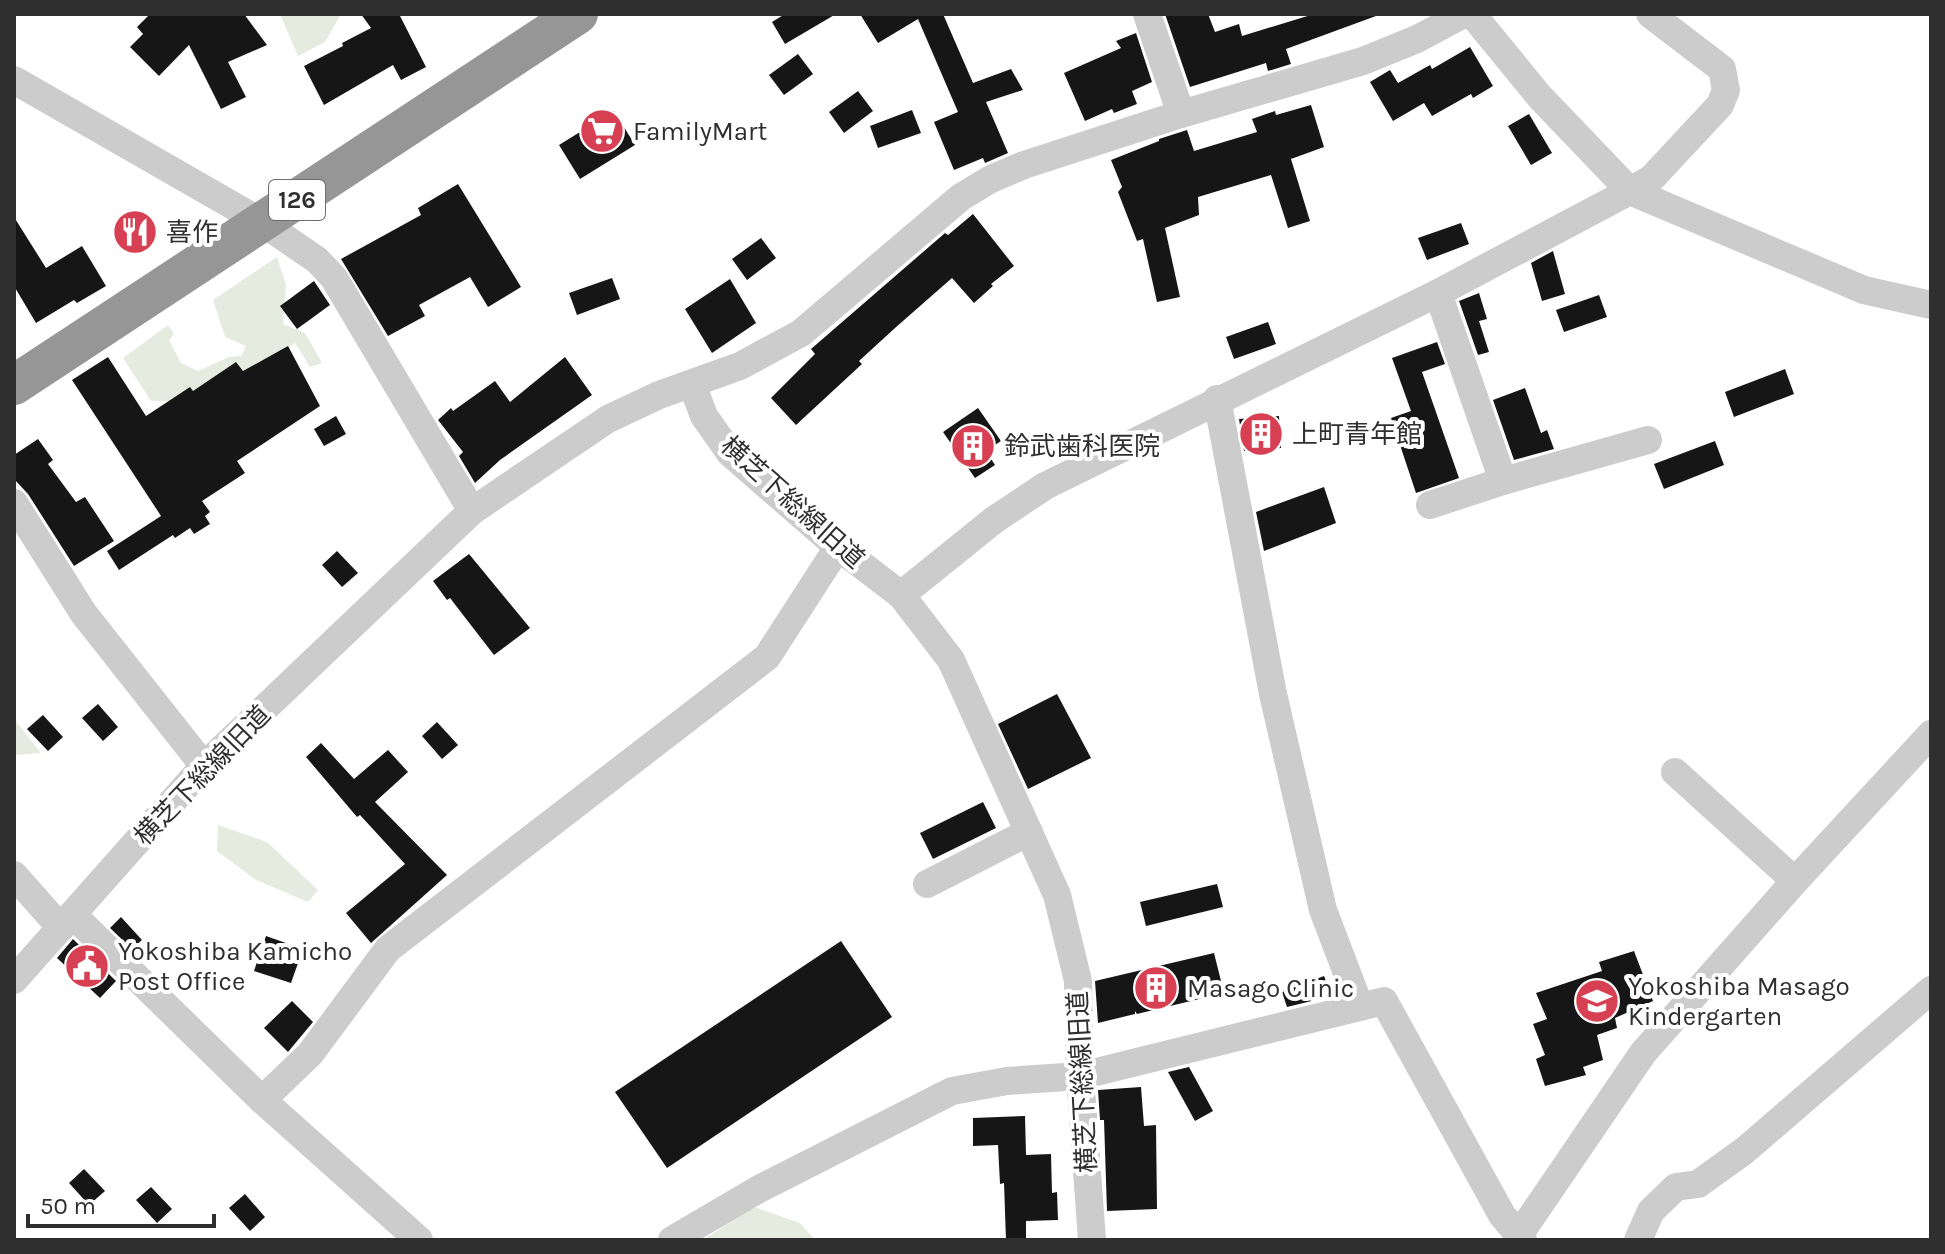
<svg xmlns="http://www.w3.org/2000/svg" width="1945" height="1254" font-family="Karla,'Noto Sans JP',sans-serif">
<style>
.green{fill:#e5ebde}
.building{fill:#161616}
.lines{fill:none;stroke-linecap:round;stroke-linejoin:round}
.minor{stroke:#ccc;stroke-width:28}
.highway{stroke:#969696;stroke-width:40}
.labels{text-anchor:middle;stroke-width:8;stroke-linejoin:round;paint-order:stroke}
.shield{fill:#fff;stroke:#6d6d6d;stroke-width:2}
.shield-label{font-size:24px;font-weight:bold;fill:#2f2f2f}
.poi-label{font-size:26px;fill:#2f2f2f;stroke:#fff;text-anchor:start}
.street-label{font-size:26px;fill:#2f2f2f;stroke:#fff}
</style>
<rect width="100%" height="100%" fill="#fff"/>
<g class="green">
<path d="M280,14h61l-16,28 -27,14z"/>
<path d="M277,257l9,28 -3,39 22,9 17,30 -12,4 -15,-24 -38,29 -68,30 -38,-1 -28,-43 45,-33 6,9 -5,6 12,23 17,8 31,-14 12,-1 5,-10 -21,-9 -12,-37z"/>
<path d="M14,719l27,34 -27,2z"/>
<path d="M218,825l49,17 51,48 -10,12 -52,-22 -39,-29z"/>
<path d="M754,1207l46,16 15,17h-112z"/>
</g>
<g class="building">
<path d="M150,14h94l23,31 -39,17 18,35 -25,12 -32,-64 -30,31 -29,-29 13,-13 -6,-7z"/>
<path d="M361,14h38l27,53 -25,13 -8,-15 -69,40 -20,-39 39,-20 -1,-3 29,-15z"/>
<path d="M785,14h51l-51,30 -13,-22z"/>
<path d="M860,14h83l30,69 38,-14 12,21 -37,12 22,51 -23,10 -2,-5 -29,12 -20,-48 24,-10 -40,-93 -40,24z"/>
<path d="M1165,14h43l7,18 24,-8 3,12 72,-22h62v2l-90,33 5,15 -23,7 -2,-8 -76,24z"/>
<path d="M1136,33l16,49 -20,9 5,13 -23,9 -2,-4 -27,12 -21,-48 57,-25 -5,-7z"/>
<path d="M1470,47l23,39 -20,12 -2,-4 -39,22 -8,-13 -31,18 -23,-39 20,-12 8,13 32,-18 2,4z"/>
<path d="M798,54l15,20 -29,21 -15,-20z"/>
<path d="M858,91l15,20 -29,22 -15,-21z"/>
<path d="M1311,105l13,42 -33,12 19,62 -22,7 -17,-53 -73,22 1,18 -34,13 15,69 -23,5 -14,-63 -6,2 -19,-49 4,-5 -11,-27 48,-19v-2l28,-9 7,21 63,-19 -5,-13 23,-8 1,4z"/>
<path d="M912,110l9,23 -43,15 -8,-22z"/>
<path d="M614,111l21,34 -55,34 -21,-34z"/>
<path d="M1529,114l23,39 -21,12 -23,-39z"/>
<path d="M458,184l63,103 -33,20 -18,-30 -51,28 6,11 -37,20 -47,-77 80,-44 -3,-7z"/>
<path d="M973,214l41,52 -23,18 2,2 -19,17 -22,-25 -57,50 -36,33 3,3 -66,61 -25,-27 44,-44 -4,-5 134,-116 3,2z"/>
<path d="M14,217l32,51 36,-22 24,40 -29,17 -3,-3 -38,23 -22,-37z"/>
<path d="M1461,223l8,21 -42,16 -9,-22z"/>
<path d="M761,238l15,20 -29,22 -15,-21z"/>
<path d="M1553,251l12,43 -23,7 -11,-38z"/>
<path d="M612,278l8,21 -43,16 -8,-22z"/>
<path d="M730,279l26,44 -44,30 -27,-44z"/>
<path d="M314,281l16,24 -33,24 -17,-23z"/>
<path d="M1479,293l8,26 -8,2 10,31 -11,3 -19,-54z"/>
<path d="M1599,295l8,22 -43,15 -8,-22z"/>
<path d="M1268,322l8,22 -42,15 -8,-22z"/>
<path d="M1437,342l8,22 -23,8 37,106 -43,15 -25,-75 20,-7 -19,-53z"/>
<path d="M288,346l32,60 -83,55 8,12 -43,28 8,11 -5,4 5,8 -16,10 -4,-6 -15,10 -2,-3 -54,35 -12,-19 54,-35 -89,-136 36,-23 38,59 44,-29 3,4 43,-29 7,9z"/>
<path d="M565,357l27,38 -92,65 -25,23 -16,-27 4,-4 -25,-32 13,-12 2,3 42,-30 15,21z"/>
<path d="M1785,369l9,25 -60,23 -9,-25z"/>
<path d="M1525,388l16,45 6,-3 7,19 -40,11 -21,-60z"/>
<path d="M978,408l23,33 -15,10 9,14 -20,13 -32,-46z"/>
<path d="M336,416l10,18 -22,12 -10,-17z"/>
<path d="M1279,416l2,32 -37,3 -5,-32z"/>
<path d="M38,439l15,21 -5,4 28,38 9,-5 29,44 -40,25 -46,-72 -14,-15v-24z"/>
<path d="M1715,441l9,24 -60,24 -10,-25z"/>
<path d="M1324,487l12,36 -72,28 -8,-39z"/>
<path d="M337,551l21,22 -16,14 -20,-22z"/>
<path d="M469,554l61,74 -36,27 -44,-57 -3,2 -14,-19z"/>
<path d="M1057,694l34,64 -63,31 -30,-65z"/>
<path d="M98,704l20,23 -15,14 -21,-23z"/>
<path d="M43,715l20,22 -15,14 -21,-22z"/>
<path d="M437,722l21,23 -16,14 -20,-23z"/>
<path d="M321,743l33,36 34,-29 20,22 -33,30 72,73 -76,68 -25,-30 59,-49 -45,-49 -3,2 -51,-60z"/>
<path d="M983,802l13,26 -63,31 -13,-26z"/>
<path d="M1217,884l6,23 -77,19 -6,-24z"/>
<path d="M121,917l21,23 -10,9 -22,-21z"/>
<path d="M266,936l37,13 -12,34 -37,-12z"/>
<path d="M73,939l43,42 -16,17 -43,-40z"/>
<path d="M841,941l51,76 -225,151 -52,-76z"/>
<path d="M1634,951l19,50 -38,17 2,10 -20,7 6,25 -20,7 3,8 -41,11 -9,-27 9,-4 -12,-31 14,-5 -11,-26 66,-22 -3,-9z"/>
<path d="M1214,953l10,40 -87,21 -2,-3v3l-37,9 -3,-42z"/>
<path d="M1324,976l8,20 -45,11 -5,-15z"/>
<path d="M292,1001l21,21 -25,30 -24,-24z"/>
<path d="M1189,1067l24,44 -18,10 -27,-49z"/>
<path d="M1141,1087l3,39 12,-1 1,84 -50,2 -3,-91h-4l-2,-30z"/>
<path d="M1025,1116l1,39 25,-1 1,39 5,-1 1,28 -32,1v19h-20l-2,-57 -4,1 -2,-39 -25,1v-28z"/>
<path d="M84,1169l21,22 -16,14 -20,-22z"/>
<path d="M151,1187l21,22 -15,14 -21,-23z"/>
<path d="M245,1194l20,23 -15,14 -21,-23z"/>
</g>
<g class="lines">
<g class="minor">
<path d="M1147,14l34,100"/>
<path d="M1472,14l68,83 90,94 234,99 67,15"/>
<path d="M14,80l249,143 54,37 17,18 138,233"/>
<path d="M1438,293l65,188 145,-41"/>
<path d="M692,384l12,32 26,37 108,94 63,48 50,65 106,235 21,86 2,95 12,164"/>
<path d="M1217,399l56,295 50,216 37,97"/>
<path d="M14,503l70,111 120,152"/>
<path d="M1430,505l73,-24"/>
<path d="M901,595l93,-75 51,-34 393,-193 192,-102 21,-12 69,-74 6,-15 -4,-21 -72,-55"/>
<path d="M1675,772l120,109"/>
<path d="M14,875l47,53"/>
<path d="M927,884l102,-52"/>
<path d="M73,915l189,185 157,140"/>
<path d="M14,980l190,-214 249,-237 19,-18 136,-92 51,-24 81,-29 61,-33 160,-136 30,-18 33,-14 157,-51 182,-53 54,-22 47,-25"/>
<path d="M262,1100l48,-46 78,-105 379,-292 71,-110"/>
<path d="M1519,1235l124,-182 152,-172 136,-147"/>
<path d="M672,1240l87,-51 193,-98 55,-10 73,-5 304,-75 118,214 21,25"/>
<path d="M1638,1240l13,-29 25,-24 22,-3 46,-33 187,-161"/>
</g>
<path class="highway" d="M14,385l564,-371"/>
</g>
<defs>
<g id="supermarket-disc" transform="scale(2.3)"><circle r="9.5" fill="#d74053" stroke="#fff"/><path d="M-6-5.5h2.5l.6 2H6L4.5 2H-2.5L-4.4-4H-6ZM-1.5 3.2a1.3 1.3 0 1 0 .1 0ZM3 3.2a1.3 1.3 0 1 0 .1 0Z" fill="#fff"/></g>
<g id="restaurant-disc" transform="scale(2.3)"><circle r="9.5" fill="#d74053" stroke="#fff"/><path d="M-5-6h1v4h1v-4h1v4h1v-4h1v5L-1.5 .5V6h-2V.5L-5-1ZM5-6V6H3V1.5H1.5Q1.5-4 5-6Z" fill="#fff"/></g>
<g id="building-disc" transform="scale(2.3)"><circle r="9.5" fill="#d74053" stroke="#fff"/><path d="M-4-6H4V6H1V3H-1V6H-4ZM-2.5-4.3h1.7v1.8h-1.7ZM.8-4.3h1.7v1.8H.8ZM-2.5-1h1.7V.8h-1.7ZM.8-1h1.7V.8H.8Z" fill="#fff"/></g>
<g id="civic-disc" transform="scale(2.3)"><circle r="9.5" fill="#d74053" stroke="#fff"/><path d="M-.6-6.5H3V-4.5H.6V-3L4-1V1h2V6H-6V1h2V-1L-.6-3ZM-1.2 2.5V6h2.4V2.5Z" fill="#fff"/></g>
<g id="school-disc" transform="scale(2.3)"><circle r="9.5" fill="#d74053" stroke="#fff"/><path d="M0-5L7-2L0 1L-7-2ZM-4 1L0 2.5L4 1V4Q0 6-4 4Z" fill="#fff"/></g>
</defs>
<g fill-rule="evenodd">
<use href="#supermarket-disc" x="602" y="131"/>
<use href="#restaurant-disc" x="135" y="232"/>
<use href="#building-disc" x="1261" y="434"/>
<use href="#building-disc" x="973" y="446"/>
<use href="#civic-disc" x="87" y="966"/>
<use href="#building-disc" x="1156" y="988"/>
<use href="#school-disc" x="1597" y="1001"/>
</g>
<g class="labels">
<rect class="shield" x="269" y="180" width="56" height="40" rx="6"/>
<g class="shield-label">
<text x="297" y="208">126</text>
</g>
<g class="poi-label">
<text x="633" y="140">FamilyMart</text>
<text x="166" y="241">喜作</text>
<text x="1292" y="443">上町青年館</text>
<text x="1004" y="455">鈴武歯科医院</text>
<text x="118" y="960">Yokoshiba Kamicho<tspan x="118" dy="30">Post Office</tspan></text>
<text x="1628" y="995">Yokoshiba Masago<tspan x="1628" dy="30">Kindergarten</tspan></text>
<text x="1187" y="997">Masago Clinic</text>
</g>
<g class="street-label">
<text transform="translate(793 502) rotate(42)" y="9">横芝下総線旧道</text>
<text transform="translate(202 775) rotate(-46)" y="9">横芝下総線旧道</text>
<text transform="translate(1082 1082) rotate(-93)" y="9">横芝下総線旧道</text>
</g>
</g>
<rect width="1945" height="1254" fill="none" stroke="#2f2f2f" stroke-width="32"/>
<path d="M28 1214v12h186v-12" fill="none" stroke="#2f2f2f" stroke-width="4"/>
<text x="40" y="1214" font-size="24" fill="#2f2f2f" stroke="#ffffff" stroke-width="6" paint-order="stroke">50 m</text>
</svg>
